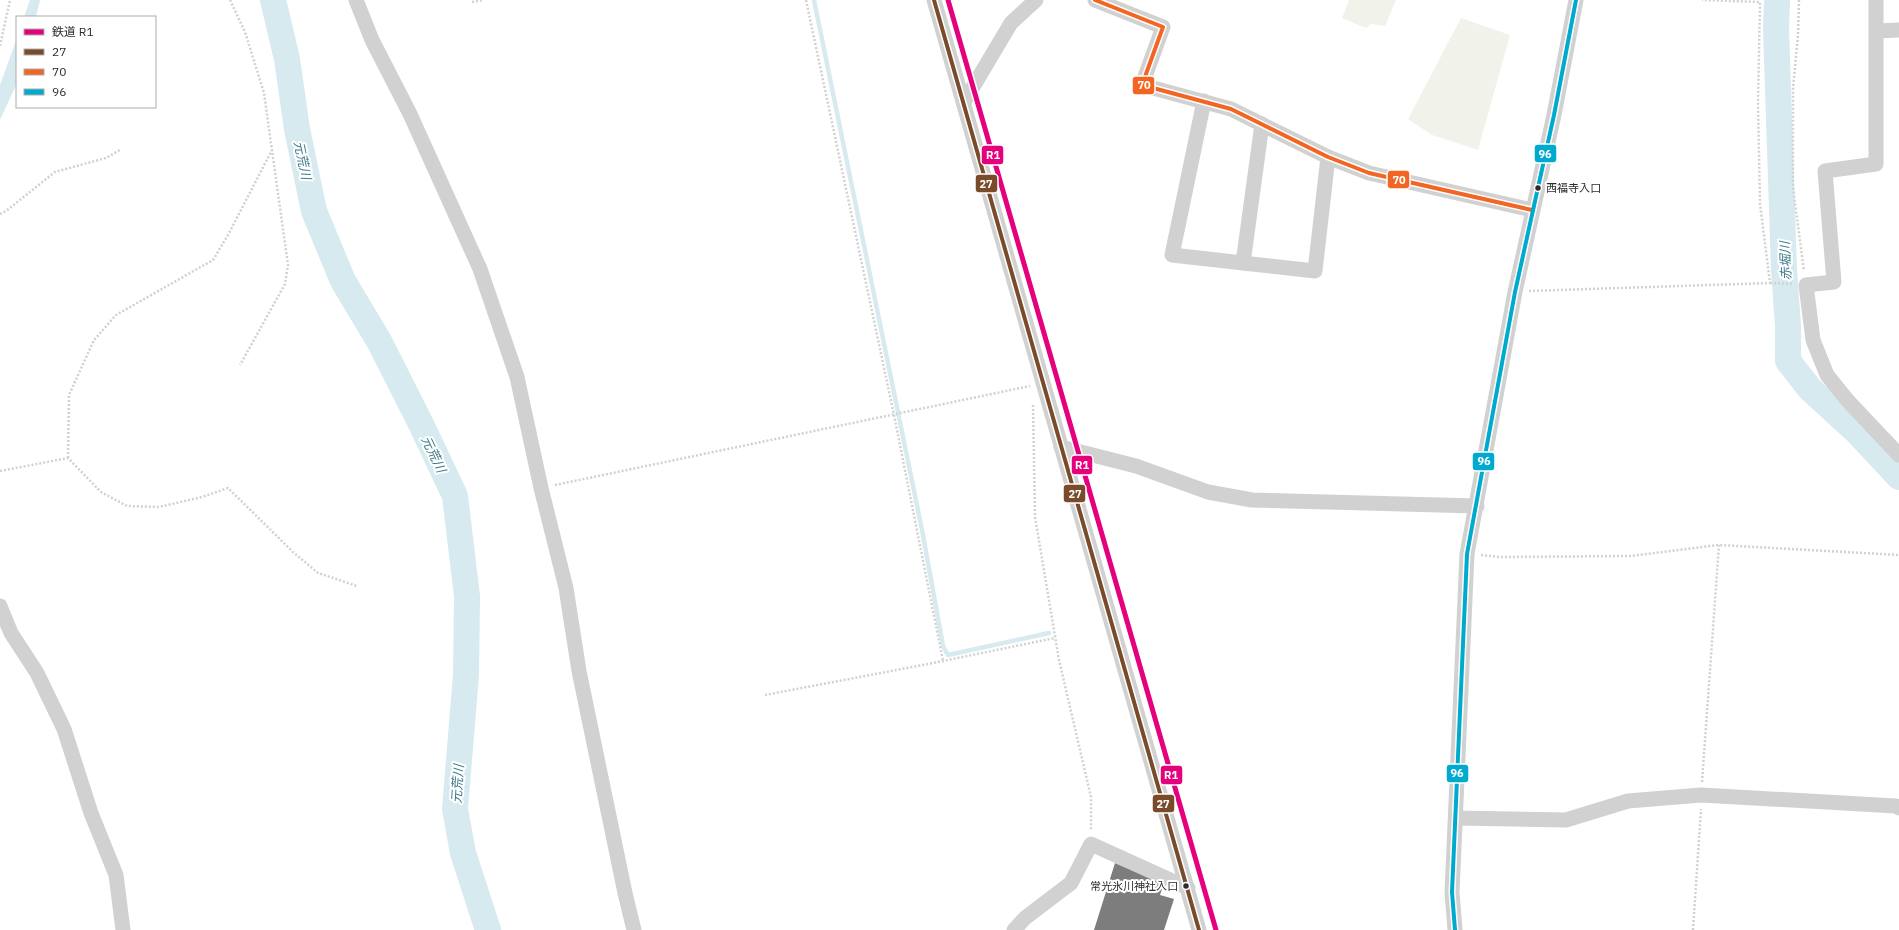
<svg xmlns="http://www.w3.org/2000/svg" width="1899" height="930" font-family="'IBM Plex Sans','Noto Sans JP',sans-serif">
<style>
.green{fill:#f1f3eb}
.water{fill:#d7eaf0}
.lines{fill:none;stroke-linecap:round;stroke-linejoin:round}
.stream{stroke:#d7eaf0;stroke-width:4.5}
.river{stroke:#d7eaf0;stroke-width:26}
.building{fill:#7d7d7d}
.path{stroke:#d1d1d1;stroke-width:2.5;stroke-dasharray:2 2;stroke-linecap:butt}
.minor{stroke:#d1d1d1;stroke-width:15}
.bus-1-casing{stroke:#fff;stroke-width:7}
.bus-2-casing{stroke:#fff;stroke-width:7}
.bus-3-casing{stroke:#fff;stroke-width:7}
.bus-1{stroke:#7a4b2a;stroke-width:4}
.bus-2{stroke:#f26522;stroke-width:4}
.bus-3{stroke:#00a9ce;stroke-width:4}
.rail-1-casing{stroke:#fff;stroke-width:8}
.rail-1{stroke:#e5007d;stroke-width:5}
.bus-dot{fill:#2c2c2c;stroke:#fff;stroke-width:1.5}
.labels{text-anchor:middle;stroke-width:4;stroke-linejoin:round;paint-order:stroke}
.bus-label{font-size:11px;fill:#2c2c2c;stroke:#fff;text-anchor:start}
.water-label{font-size:13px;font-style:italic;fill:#3e798a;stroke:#fff}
.line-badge{stroke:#fff;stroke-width:1.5}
.badge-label{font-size:11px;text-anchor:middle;font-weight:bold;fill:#fff}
</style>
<rect width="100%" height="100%" fill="#fff"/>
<g class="green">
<path d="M1349,0h47l-11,26 -14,-2 -5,4 -24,-10z"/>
<path d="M1461,18l49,17 -32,115 -46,-15 -24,-16z"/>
</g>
<g class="water">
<path d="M30,0h10l-4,17h-12z"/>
<path d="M17,38v45l-17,37v-35z"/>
</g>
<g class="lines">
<path class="stream" d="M814,0l109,535 20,111 5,9 101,-22"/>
<g class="river">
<path d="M273,0l14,59 10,70 17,82 29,70 36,60 42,83 34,72 12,100 -1,79 -11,134 8,44 25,77"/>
<path d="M1777,0l-1,29 8,241 4,56v35l22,28 47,43 42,45"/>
</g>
</g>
<path class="building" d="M1115,863l49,20 -4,12 14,4 -10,31h-70z"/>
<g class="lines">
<g class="path">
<path d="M230,0l15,32 19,61 24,172 -3,19 -45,81"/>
<path d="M806,0l88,415 49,246"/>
<path d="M1799,0l-1,35 -5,53v100l11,83"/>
<path d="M472,2l11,-2"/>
<path d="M0,46l10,-46"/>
<path d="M0,214l6,-3 49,-39 51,-14 14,-8"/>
<path d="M1770,283l23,1"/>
<path d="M1529,291l241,-8 -10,-79 -2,-100 2,-102 -58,-2"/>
<path d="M1033,405l2,112 24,143 32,137v34"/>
<path d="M68,458l1,-63 25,-55 22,-25 97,-55 15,-25 44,-85"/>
<path d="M0,471l68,-13 33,34 26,14 32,1 43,-10 26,-9 65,64 25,21 39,13"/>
<path d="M555,485l475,-99"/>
<path d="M1481,555l18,2 132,-1 88,-11 180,10"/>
<path d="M765,695l168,-32 122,-25"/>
<path d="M1702,782l17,-237"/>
<path d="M1693,930l8,-121"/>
</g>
<g class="minor">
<path d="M356,0l16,40 38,74 70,155 37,108 24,111 25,100 13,83 46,222 9,37"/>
<path d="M934,0l265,930"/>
<path d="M1095,0l68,27 -21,58 89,24 97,48 41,16 163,37"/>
<path d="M1876,0v164l-51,7 9,111 -28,3 7,55 14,35 21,26 51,54"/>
<path d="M1877,31l22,-1"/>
<path d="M1204,101l-32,154 143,16 13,-114"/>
<path d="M964,102l47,-79 25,-23"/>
<path d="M1243,263l19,-139"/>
<path d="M1061,447l75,19 72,26 44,8 225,6"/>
<path d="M0,606l11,27 26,40 27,56 27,84 25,62 7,55"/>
<path d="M1456,818l110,2 62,-19 73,-6 195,11 3,2"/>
<path d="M1014,930l11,-12 46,-35 20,-39 97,44"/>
<path d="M1455,930l-3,-38 15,-338 48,-262 39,-177 22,-115"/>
</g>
<g class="bus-1-casing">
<path id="bus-1" d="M934,0l265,930"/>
</g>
<g class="bus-2-casing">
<path id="bus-2" d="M1095,0l68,27 -21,58 89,24 97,48 41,16 163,37"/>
</g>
<g class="bus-3-casing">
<path id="bus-3" d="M1455,930l-3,-38 15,-338 48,-262 39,-177 22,-115"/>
</g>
<use href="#bus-1" class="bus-1"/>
<use href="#bus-2" class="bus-2"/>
<use href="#bus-3" class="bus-3"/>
<g class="rail-1-casing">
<path id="rail-1" d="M948,0l268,930"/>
</g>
<use href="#rail-1" class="rail-1"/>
</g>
<g class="bus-dot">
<circle cx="1538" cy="188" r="3.5"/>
<circle cx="1186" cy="886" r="3.5"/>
</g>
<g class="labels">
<g class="bus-label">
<text x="1546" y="192">西福寺入口</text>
<text x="1178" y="890" text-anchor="end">常光氷川神社入口</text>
</g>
<g class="water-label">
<text transform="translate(303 160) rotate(78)" y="5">元荒川</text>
<text transform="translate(1785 261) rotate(-92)" y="5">赤堀川</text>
<text transform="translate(434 454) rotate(64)" y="5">元荒川</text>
<text transform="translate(457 784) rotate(-86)" y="5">元荒川</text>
</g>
</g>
<g class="line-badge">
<rect x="1132" y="76" width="23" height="19" rx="4" fill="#f26522"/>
<rect x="1534" y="144" width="23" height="19" rx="4" fill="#00a9ce"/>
<rect x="981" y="145" width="23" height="20" rx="4" fill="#e5007d"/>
<rect x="1387" y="170" width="23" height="19" rx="4" fill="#f26522"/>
<rect x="975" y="174" width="23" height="19" rx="4" fill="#7a4b2a"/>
<rect x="1472" y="452" width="23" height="19" rx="4" fill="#00a9ce"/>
<rect x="1071" y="455" width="22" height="20" rx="4" fill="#e5007d"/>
<rect x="1063" y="484" width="23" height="19" rx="4" fill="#7a4b2a"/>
<rect x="1446" y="764" width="23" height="19" rx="4" fill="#00a9ce"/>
<rect x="1160" y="765" width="23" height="20" rx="4" fill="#e5007d"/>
<rect x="1152" y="794" width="23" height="19" rx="4" fill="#7a4b2a"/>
</g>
<g class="badge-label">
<text x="1144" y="89">70</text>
<text x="1545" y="158">96</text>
<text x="993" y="159">R1</text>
<text x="1399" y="184">70</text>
<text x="986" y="188">27</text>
<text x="1484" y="465">96</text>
<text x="1082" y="469">R1</text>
<text x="1075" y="498">27</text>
<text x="1457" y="777">96</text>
<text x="1171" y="779">R1</text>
<text x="1163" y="808">27</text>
</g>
<rect x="16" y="16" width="140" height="92" fill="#ffffff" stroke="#ababab"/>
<rect x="24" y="29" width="20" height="6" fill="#e5007d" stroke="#ababab"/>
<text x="52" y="36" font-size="12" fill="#2c2c2c">鉄道 R1</text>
<rect x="24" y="49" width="20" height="6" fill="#7a4b2a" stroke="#ababab"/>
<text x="52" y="56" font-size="12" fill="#2c2c2c">27</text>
<rect x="24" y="69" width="20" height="6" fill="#f26522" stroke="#ababab"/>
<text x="52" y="76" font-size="12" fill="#2c2c2c">70</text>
<rect x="24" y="89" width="20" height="6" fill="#00a9ce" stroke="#ababab"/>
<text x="52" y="96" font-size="12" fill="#2c2c2c">96</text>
</svg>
